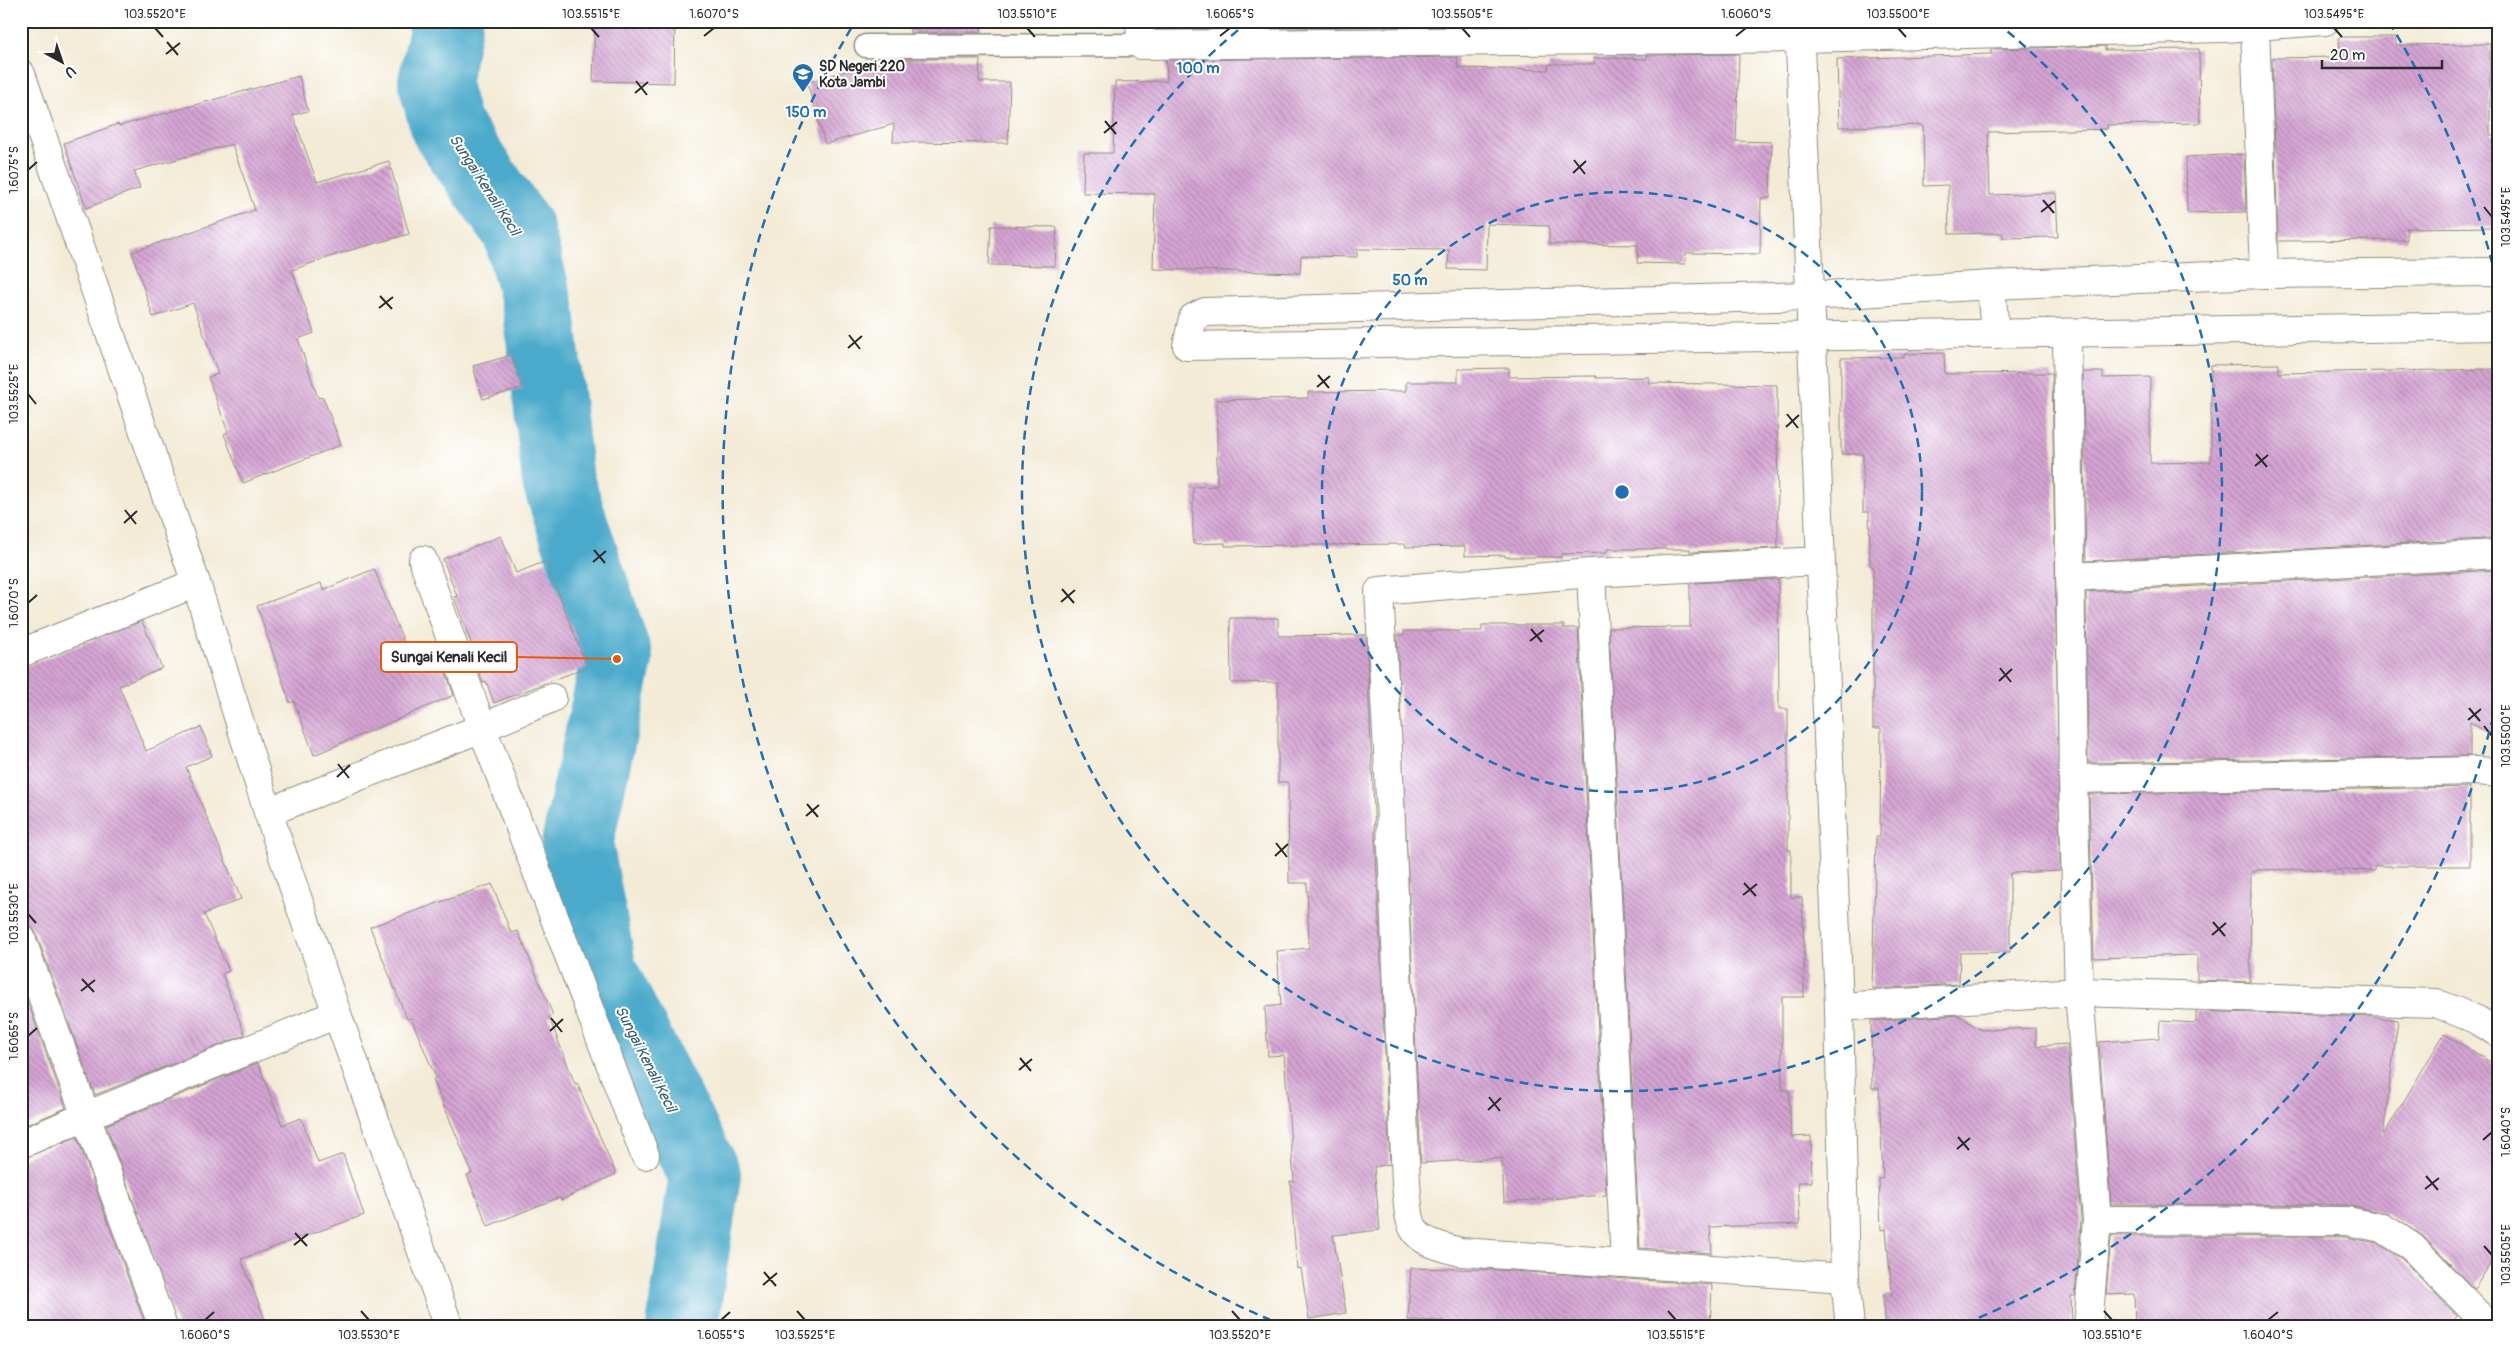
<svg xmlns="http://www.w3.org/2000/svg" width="2520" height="1348" font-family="Pangolin,sans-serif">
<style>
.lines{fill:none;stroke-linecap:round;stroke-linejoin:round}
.river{stroke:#4caacb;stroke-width:72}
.building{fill:url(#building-back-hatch)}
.lane-casing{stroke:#8f8b80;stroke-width:25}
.street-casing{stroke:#8f8b80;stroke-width:30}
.secondary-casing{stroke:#8f8b80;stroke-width:30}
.lane{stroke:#fff;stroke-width:22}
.street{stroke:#fff;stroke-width:28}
.secondary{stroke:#fff;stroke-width:28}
.ticks{fill:none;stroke:#2b2b2b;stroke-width:2}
.ring{fill:none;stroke:#1f6fb2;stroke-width:2.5;stroke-dasharray:9 6}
.labels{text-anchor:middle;stroke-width:4;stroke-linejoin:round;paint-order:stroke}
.poi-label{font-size:14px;font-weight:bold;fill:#2b2b2b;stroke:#fff;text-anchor:start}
.water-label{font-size:15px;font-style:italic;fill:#385e6b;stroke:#fff}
.centre{fill:#1f6fb2;stroke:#fff;stroke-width:2.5}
.ring-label{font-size:15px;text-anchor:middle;font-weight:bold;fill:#1f6fb2;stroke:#fff;stroke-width:4;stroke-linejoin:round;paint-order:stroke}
.leader{fill:none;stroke:#e8590c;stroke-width:2}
.callout-dot{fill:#e8590c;stroke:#fff;stroke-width:2}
.callout{fill:#fff;stroke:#e8590c;stroke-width:2}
.callout-label{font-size:15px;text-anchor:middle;font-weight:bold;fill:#2b2b2b}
.neatline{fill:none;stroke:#2b2b2b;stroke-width:2}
.ticks-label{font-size:12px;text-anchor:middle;fill:#2b2b2b}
</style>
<defs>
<pattern id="building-back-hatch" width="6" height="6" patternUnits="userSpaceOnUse" patternTransform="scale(1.25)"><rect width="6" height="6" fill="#d5a4d4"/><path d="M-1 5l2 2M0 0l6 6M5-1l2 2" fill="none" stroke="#ad86ac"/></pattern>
</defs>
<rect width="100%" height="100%" fill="#fff"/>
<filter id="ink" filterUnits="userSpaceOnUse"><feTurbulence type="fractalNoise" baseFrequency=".02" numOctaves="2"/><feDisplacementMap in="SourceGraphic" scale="10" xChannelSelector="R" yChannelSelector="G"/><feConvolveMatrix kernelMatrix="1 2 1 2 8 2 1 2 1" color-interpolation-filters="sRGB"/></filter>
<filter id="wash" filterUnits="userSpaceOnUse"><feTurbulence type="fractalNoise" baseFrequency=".0096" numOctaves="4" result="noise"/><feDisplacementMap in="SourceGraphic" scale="20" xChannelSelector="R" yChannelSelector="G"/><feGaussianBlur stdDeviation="1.12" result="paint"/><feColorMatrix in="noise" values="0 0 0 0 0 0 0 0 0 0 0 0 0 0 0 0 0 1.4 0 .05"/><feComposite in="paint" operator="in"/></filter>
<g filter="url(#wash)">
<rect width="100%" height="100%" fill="#f3ebd6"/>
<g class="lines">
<path class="river" d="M447,21l-13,61 12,45 72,103 21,81 19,170 59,178 -40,185 24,127 104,204 -23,152"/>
</g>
<g id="blocks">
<g class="building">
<path d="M595,21h80l-1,62 -81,-2z"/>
<path d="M910,21h71v11l-71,1z"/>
<path d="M1164,21h292v5l-291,3z"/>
<path d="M2339,37h57v8l94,-1v91h9v92l-92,1v12l-129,1 -6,-183 68,-1z"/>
<path d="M2105,46v4l94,-1 1,74 -93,2v4l-119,3 2,63 66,-2 2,44 -55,1v-5l-54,1 -1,-49 -24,1 -1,-61 -84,2 -2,-68 154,-5v-5z"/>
<path d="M1739,54l-3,87 36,1 -2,56h-9l-1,56 -74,-1 -1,11 -48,-1 1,-18 -89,-1v-18l-62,-2 -1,46 -38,-1 1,-19 -92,-1v8l-56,-1 -1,17 -147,-4 2,-75 -72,-1 1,-40h29l2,-71 52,-1 -1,-21 291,-3 1,11 90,2 1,-6h45v-6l53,1v-4z"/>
<path d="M889,59h91l-1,23h31l-2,61 -115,-1 1,-18 -69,20 -18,-62z"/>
<path d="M299,76l9,35 -15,4 24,67 72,-21 20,73 -65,18 -52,18 22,63 -16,6 20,59 5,-1 18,48 -98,38 -19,-49 4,-2 -20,-55 10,-3 -25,-71 -40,14 -21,-65 123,-42 -23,-66 -98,27 6,17 -54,20 -22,-65 54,-19 1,2z"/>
<path d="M2244,154l2,58 -59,1 -1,-56z"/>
<path d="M991,226l66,1 -2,39 -66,-1z"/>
<path d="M1944,353l1,21 107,-1 8,498 -50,2v79l-50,1 -1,31 -87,5 4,-152h4l1,-109h-8v-162h-3l-1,-54h-6v-58h-22v-96l63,-1v-3z"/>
<path d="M512,355l10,33 -39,11 -10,-33z"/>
<path d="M2279,364v9l220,-4v169l-413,23 -3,-189h20v6l47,-1v86l61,-1v-97z"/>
<path d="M1509,368v9l87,-1v2l53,-1v6l128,2 1,163 -88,4v-3h-83v4l-46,1v3h-56v-2l-40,1v-10l-60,1v-3l-180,2v-3l-32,1v-57l24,-1v-86l91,-2v-6l98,-1v-9h52v-13z"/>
<path d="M501,536l15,37 30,-12 41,106 -93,36 -8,-22 -3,2 -14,-39 2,-1 -17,-46 3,-1 -14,-37z"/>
<path d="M374,569l40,98 26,-11 14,39 -140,60 -20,-54 -4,2 -33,-97 64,-23 2,7z"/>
<path d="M2499,570v170l-29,-18v34l-382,7 -2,-171z"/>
<path d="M1778,579l1,130h9v141h3v47h11l2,50v50h-22v93h7l2,47 20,-1 1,46h-14l2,42 -90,3 2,26 -72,-5 -31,-620 81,-1v-44z"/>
<path d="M1230,618h48v18l88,-1 24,529 -16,3 6,63 -47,5 13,78 -37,6 -8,-51 -4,1 -7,-88h4l-10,-126 -16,1 -3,-49 16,-2 -4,-54 32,-3 -2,-65h-18l-1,-101h-10v-100l-47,1z"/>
<path d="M142,621l20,47 -43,18 27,65 55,-24 11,29 -26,11 55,132 -37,15 25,57 -7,3 23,61 -150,60 -59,-162 -5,-7 -10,-3v-255z"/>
<path d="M1482,625h82v3h14l28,567 -102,7 -2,-44 -81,5 -24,-528h7v-4h78z"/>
<path d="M2470,787v79h-95v5l-69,-2 -50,1v2h-5l-1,110 -53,-2v-25l-103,3 -5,-164z"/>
<path d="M492,884l19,49 7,-2 35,84 -4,2 26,67 2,-1 39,91 -55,26 -1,-3 -72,29 -21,-51 5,-2 -39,-94 3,-1 -25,-60 -4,1 -37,-92z"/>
<path d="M21,984l45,124 -45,19z"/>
<path d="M2196,1011l175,6 27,3 -15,116 61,-102 55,33v184l-25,38 -51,-53 -37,-23 -39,-8 -236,-1 -12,-162 60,-4 1,-17 36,2z"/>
<path d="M1958,1015l23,15 55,-2v18l31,-2 14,176 -6,76h-4l1,31h-186l-3,-31 9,-1 -6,-66 -5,1 -2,-51 4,-1 -4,-90h-7l-1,-67z"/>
<path d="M258,1063l24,62 19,-7 17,45 25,-9 21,61 -123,44 27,68h-90l-72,-202z"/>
<path d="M77,1137l69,190h-125v-168z"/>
<path d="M2111,1236l234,1 32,6 25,16 55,57 -7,11h-315l-1,-33 -28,1z"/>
<path d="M1411,1268l88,2 213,15 -2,42h-265v-6l-37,-1z"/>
</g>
</g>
</g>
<g filter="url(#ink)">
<use href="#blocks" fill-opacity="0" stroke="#8f8b80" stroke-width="1"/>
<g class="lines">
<g class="lane-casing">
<path id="lane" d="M866,46l275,-1"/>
</g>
<g class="street-casing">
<g id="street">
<path d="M1140,21l1,24 659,-7 424,-10 31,-2v-5"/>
<path d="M1799,21l40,986 6,271 5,49"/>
<path d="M2499,272l-235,2 -273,11 -181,11 -605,16 -12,6 -6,28 1312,-20"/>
<path d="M2264,274l-9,-248 70,-5"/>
<path d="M1991,285l4,49"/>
<path d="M2067,334l6,445 6,213 18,228 -9,107"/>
<path d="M423,560l59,168 163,427"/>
<path d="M1820,561l-229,12 -212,18 9,160 18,432c4,51 3,56 55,69l384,26"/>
<path d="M1591,573l34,690"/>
<path d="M2070,577l429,-23"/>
<path d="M21,653l175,-70"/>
<path d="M2073,779l405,-8 21,2"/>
<path d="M268,812l214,-84 70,-30"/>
<path d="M21,938l142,389"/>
<path d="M1839,1007l240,-15 357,11 41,17 22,13"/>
<path d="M21,1144l65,-28 251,-102"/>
<path d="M2097,1220l250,1 36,7 29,19 74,76 13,-1"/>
</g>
</g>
<g class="secondary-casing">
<path id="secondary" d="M21,74l175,509 72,229 69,202 112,313"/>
</g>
<use href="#lane" class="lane"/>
<use href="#street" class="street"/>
<use href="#secondary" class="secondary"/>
</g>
</g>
<path class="ticks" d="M155,28l8,9M591,28l8,9M1027,28l8,9M1462,28l8,9M1898,28l8,9M2334,28l8,9M704,36l10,-8M1220,36l10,-8M1736,36l10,-8M167,42l11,13M166,54l14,-11M636,81l11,14M635,93l13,-11M1105,121l11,13M1104,133l13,-11M1574,160l11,14M28,170l9,-8M1573,173l13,-12M2043,200l11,13M2484,207l8,10M2041,212l14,-11M380,296l12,13M379,308l14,-11M849,335l11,14M848,348l14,-12M1318,375l11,13M1317,387l13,-11M28,394l8,10M1787,414l11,14M1786,427l13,-12M2256,454l11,13M2255,466l13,-11M125,510l11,14M124,523l13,-12M594,550l11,13M593,562l13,-11M1062,589l12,14M1061,602l14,-12M28,603l9,-8M1531,629l11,13M1530,641l14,-11M2000,668l11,14M1999,681l13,-12M2469,708l11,13M2468,720l13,-11M2484,726l8,10M338,764l11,14M337,777l13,-12M807,804l11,13M806,816l13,-11M1276,843l11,14M1275,856l13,-12M1744,883l12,13M1743,895l14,-11M28,914l8,9M2213,922l12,14M2212,935l14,-12M82,979l12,13M81,991l14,-11M551,1018l11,14M550,1031l13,-12M28,1036l9,-8M1020,1058l11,13M1019,1070l13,-11M1489,1097l11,14M1488,1110l13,-12M1958,1137l11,13M2483,1140l9,-8M1957,1149l13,-11M2426,1176l12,14M2425,1189l14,-11M295,1233l12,13M294,1245l14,-11M2484,1246l8,9M764,1272l12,14M763,1285l14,-12M361,1311l8,9M797,1311l8,9M1232,1311l8,9M1668,1311l8,9M2104,1311l8,9M205,1320l9,-8M721,1320l9,-8M2268,1320l10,-8"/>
<g class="ring">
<circle cx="1622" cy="492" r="300"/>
<path d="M1996 22A600 600 0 1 1 1248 22"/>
<path d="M2497 702A900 900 0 0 1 1959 1326M1285 1326A900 900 0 0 1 855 22M2389 22A900 900 0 0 1 2497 282"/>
</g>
<defs>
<g id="school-pin" transform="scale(1.125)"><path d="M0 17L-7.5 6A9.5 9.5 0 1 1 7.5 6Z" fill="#1f6fb2" stroke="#fff"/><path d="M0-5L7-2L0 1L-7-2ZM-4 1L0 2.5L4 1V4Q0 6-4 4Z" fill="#fff"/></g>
</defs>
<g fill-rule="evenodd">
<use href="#school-pin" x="803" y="74"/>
</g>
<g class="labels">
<g class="poi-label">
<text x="819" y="71">SD Negeri 220<tspan x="819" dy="16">Kota Jambi</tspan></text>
</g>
<g class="water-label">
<text transform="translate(485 185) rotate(57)" y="5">Sungai Kenali Kecil</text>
<text transform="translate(646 1059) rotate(63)" y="5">Sungai Kenali Kecil</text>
</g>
</g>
<circle cx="1622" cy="492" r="8" class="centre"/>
<g class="ring-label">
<text x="1198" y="73">100 m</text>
<text x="806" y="117">150 m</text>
<text x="1410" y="285">50 m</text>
</g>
<path class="leader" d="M617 659L517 657"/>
<circle class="callout-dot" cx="617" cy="659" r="5"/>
<rect class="callout" x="381" y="642" width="136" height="30" rx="5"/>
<g class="callout-label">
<text x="449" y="662">Sungai Kenali Kecil</text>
</g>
<rect width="2520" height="1348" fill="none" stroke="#fff" stroke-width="55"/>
<g transform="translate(62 62) rotate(140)" stroke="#ffffff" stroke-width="4" paint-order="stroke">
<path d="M0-4L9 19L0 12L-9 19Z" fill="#2b2b2b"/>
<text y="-8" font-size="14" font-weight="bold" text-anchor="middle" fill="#2b2b2b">U</text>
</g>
<path d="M2322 60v8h120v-8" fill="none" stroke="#2b2b2b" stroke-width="2.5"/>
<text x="2330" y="60" font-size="15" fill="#2b2b2b" stroke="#ffffff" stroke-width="4" paint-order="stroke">20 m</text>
<rect x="28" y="28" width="2464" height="1292" class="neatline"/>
<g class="ticks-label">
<text x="155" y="18">103.5520°E</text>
<text x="591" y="18">103.5515°E</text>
<text x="714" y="18">1.6070°S</text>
<text x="1027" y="18">103.5510°E</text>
<text x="1230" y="18">1.6065°S</text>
<text x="1462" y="18">103.5505°E</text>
<text x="1746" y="18">1.6060°S</text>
<text x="1898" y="18">103.5500°E</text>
<text x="2334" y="18">103.5495°E</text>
<text transform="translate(14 170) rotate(-90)" y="4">1.6075°S</text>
<text transform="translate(2506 217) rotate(-90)" y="4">103.5495°E</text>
<text transform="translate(14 394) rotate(-90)" y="4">103.5525°E</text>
<text transform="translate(14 603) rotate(-90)" y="4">1.6070°S</text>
<text transform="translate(2506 736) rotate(-90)" y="4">103.5500°E</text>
<text transform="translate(14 914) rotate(-90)" y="4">103.5530°E</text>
<text transform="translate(14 1036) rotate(-90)" y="4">1.6065°S</text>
<text transform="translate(2506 1132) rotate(-90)" y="4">1.6040°S</text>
<text transform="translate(2506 1255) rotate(-90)" y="4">103.5505°E</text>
<text x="205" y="1339">1.6060°S</text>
<text x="369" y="1339">103.5530°E</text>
<text x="721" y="1339">1.6055°S</text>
<text x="805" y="1339">103.5525°E</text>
<text x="1240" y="1339">103.5520°E</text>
<text x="1676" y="1339">103.5515°E</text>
<text x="2112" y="1339">103.5510°E</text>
<text x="2268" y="1339">1.6040°S</text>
</g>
</svg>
